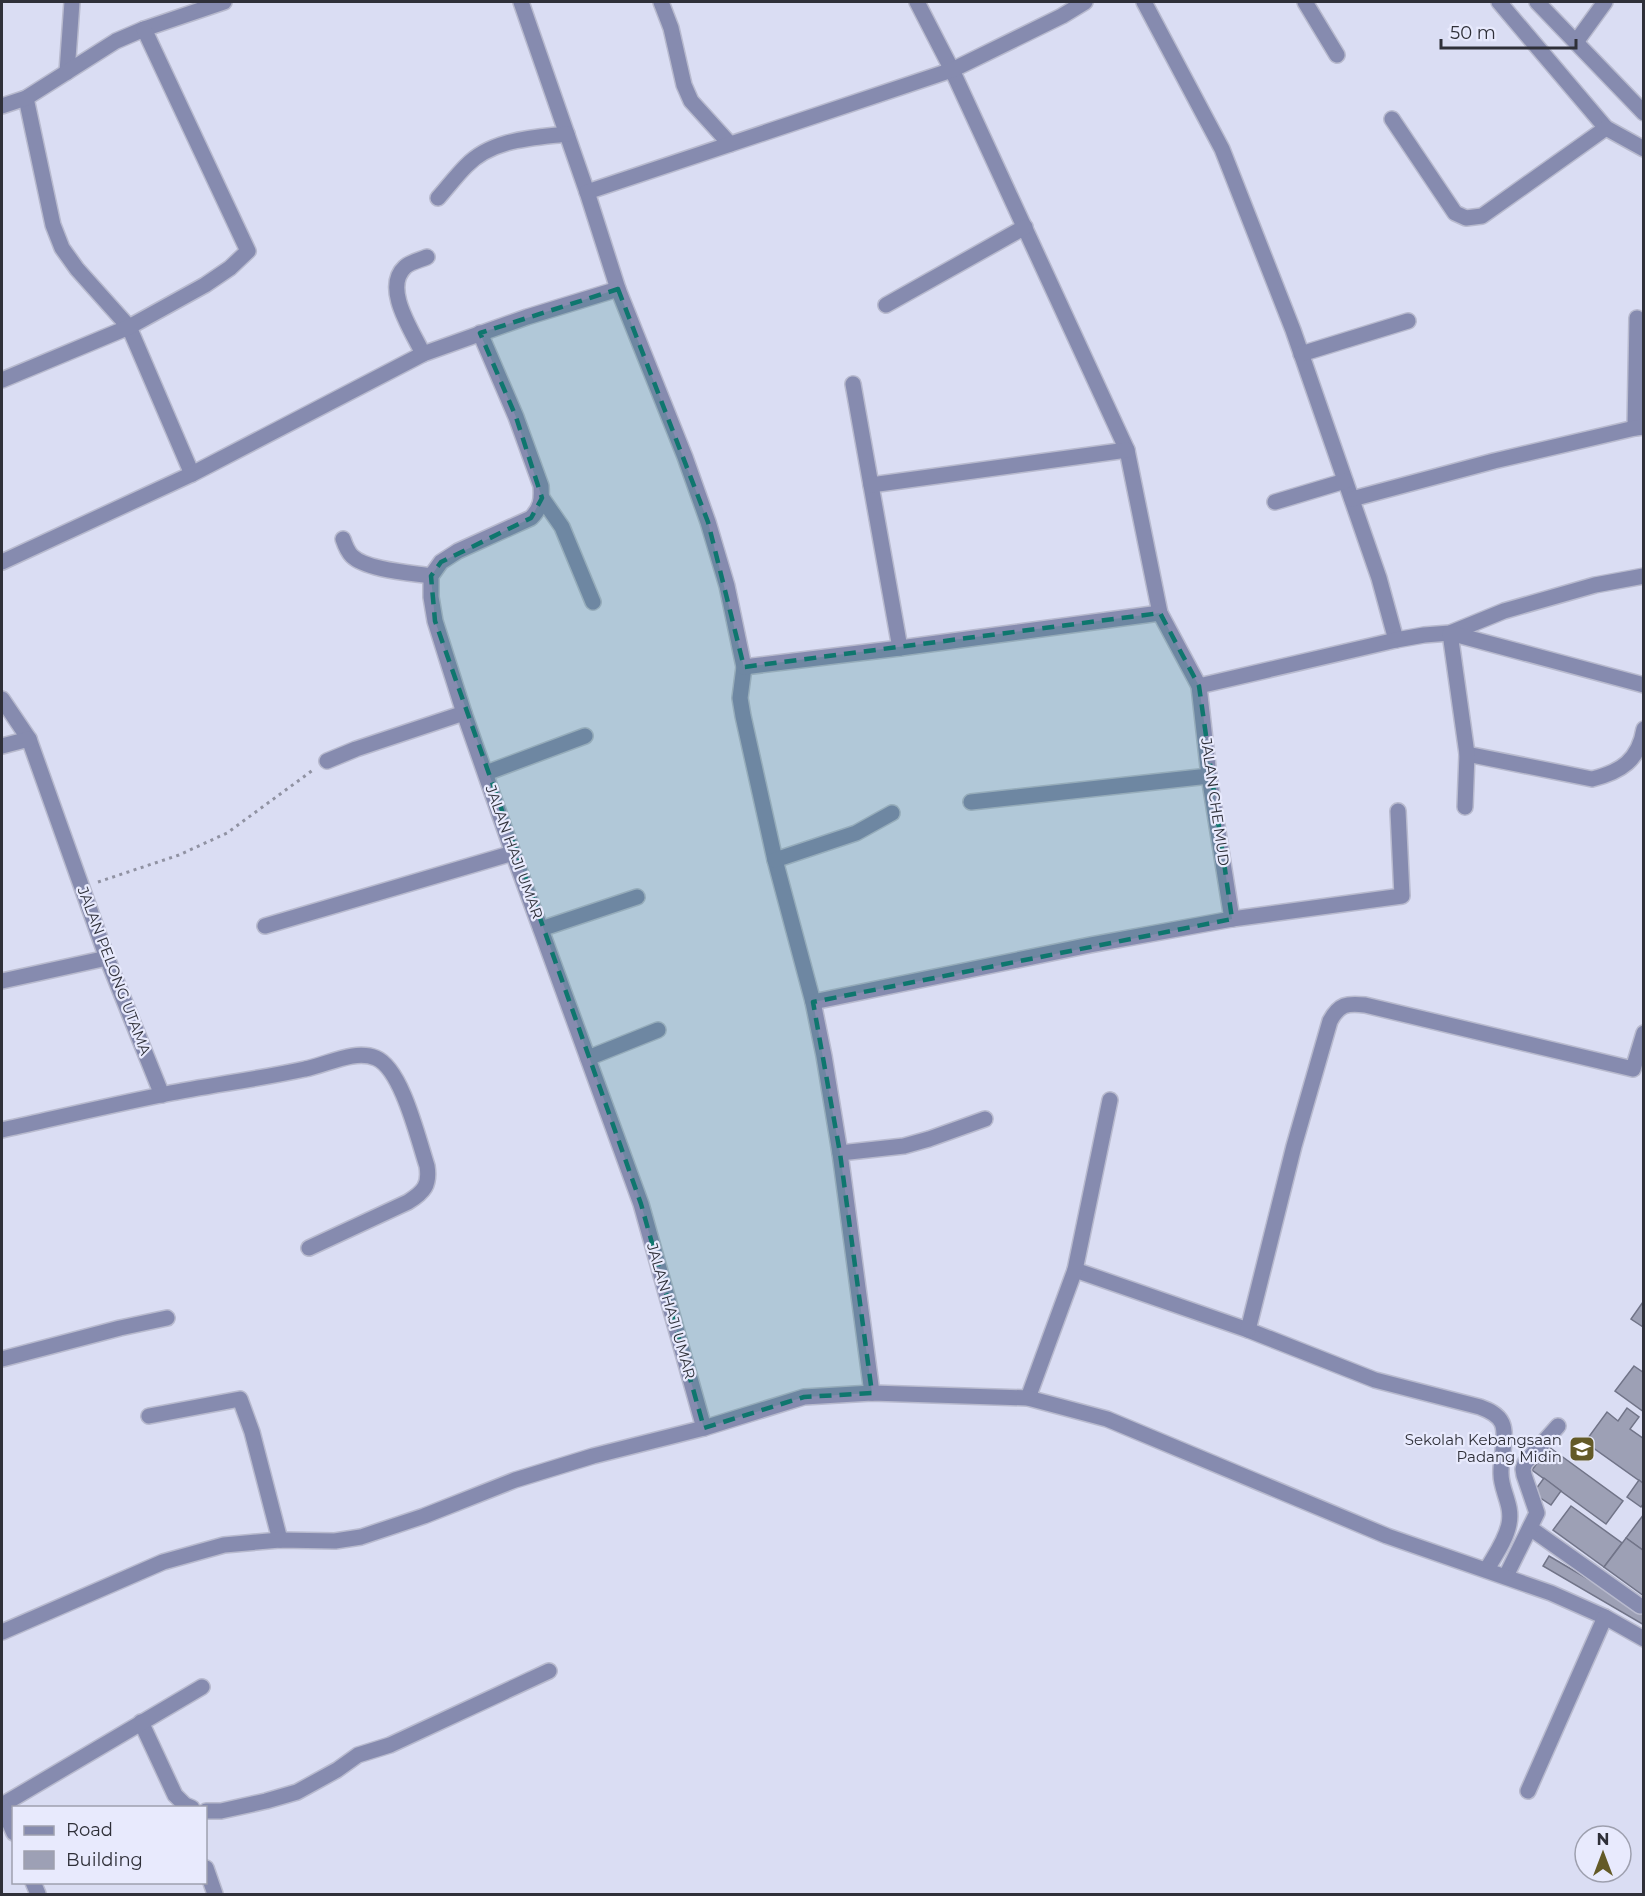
<svg xmlns="http://www.w3.org/2000/svg" width="1645" height="1896" font-family="Montserrat,sans-serif">
<style>
.building{fill:#9da0b5;stroke:#717488;stroke-width:1.5}
.lines{fill:none;stroke-linecap:round;stroke-linejoin:round}
.minor-casing{stroke:#b8bace;stroke-width:18}
.path{stroke:#9092a2;stroke-width:3;stroke-dasharray:3 4.5;stroke-linecap:butt}
.minor{stroke:#868baf;stroke-width:15}
.marked{fill:#0f766e;fill-opacity:0.2;stroke:#0f766e;stroke-width:4.5;stroke-dasharray:12 8;stroke-linejoin:round}
.labels{text-anchor:middle;stroke-width:4.5;stroke-linejoin:round;paint-order:stroke}
.street-label{font-size:15px;fill:#2f3039;stroke:#e8eafd}
.poi-label{font-size:15px;fill:#2f3039;stroke:#e8eafd;text-anchor:end}
</style>
<rect width="100%" height="100%" fill="#daddf3"/>
<g class="building">
<path d="M1643,1302l1,1 -1,24 -12,-8z"/>
<path d="M1634,1366l10,7v39l-29,-21z"/>
<path d="M1627,1408l12,9 -9,12 14,10v45l-59,-42 22,-30 11,9z"/>
<path d="M1549,1447l74,54 -17,23 -74,-54z"/>
<path d="M1544,1478l17,13 -10,14 -18,-12z"/>
<path d="M1639,1480l5,4v19l-3,4 -14,-10z"/>
<path d="M1571,1506l51,37 -18,24 -51,-37z"/>
<path d="M1644,1514v37l-18,-13z"/>
<path d="M1626,1538l18,13v45l-40,-29z"/>
<path d="M1549,1556l95,56v13l-101,-59z"/>
</g>
<g class="lines">
<g class="minor-casing">
<g id="minor">
<path d="M521,2l66,190 31,97 67,168 23,65 19,64 17,81 -4,31 3,18 32,144 38,142 11,54 16,97 32,240"/>
<path d="M661,2l10,26 13,57 7,16 39,43"/>
<path d="M917,2l35,68 175,380 33,163 39,73 10,90 23,143"/>
<path d="M1144,2l78,147 71,181 86,248 17,62"/>
<path d="M1305,2l32,53"/>
<path d="M1499,2l107,126 38,21"/>
<path d="M1537,2l107,111"/>
<path d="M1576,42l29,-40"/>
<path d="M67,72l5,-70"/>
<path d="M26,98l27,127 9,23 15,21 52,58 63,147"/>
<path d="M2,106l24,-8 90,-57 28,-12 80,-27"/>
<path d="M1392,119l63,94 11,5 16,-2 124,-88"/>
<path d="M587,192l365,-122 110,-54 23,-14"/>
<path d="M438,198c9,-10 18,-22 28,-32 26,-27 66,-28 101,-32"/>
<path d="M886,305l139,-78"/>
<path d="M480,333l36,84 25,69c1,14 0,22 -10,32l-73,33 -17,11 -10,14v21l4,24 29,92 49,140 128,351 63,224"/>
<path d="M423,354c-10,-22 -41,-66 -18,-87 5,-5 15,-7 22,-10"/>
<path d="M1301,354l107,-33"/>
<path d="M2,380l127,-53 76,-42 25,-17 18,-17 -104,-222"/>
<path d="M853,384l47,264"/>
<path d="M1635,428l2,-110"/>
<path d="M871,485l256,-35"/>
<path d="M542,498l20,29 31,75"/>
<path d="M1352,499l142,-38 141,-33 9,-1"/>
<path d="M1275,502l70,-21"/>
<path d="M343,539c2,6 4,12 9,17 14,14 60,17 79,20"/>
<path d="M2,562l190,-88 231,-120 104,-37 91,-28"/>
<path d="M744,667l156,-19 260,-35"/>
<path d="M1199,686l197,-46 28,-5 26,-2 54,-22 91,-26 49,-9"/>
<path d="M2,699l27,40 78,219 55,137"/>
<path d="M2,746l27,-7"/>
<path d="M1467,754l125,25c29,-7 47,-19 52,-50"/>
<path d="M327,761l29,-12 108,-36"/>
<path d="M486,773l99,-37"/>
<path d="M971,802l238,-26"/>
<path d="M1465,807l2,-53 -17,-121 194,52"/>
<path d="M775,860l81,-27 36,-20"/>
<path d="M265,926l248,-73"/>
<path d="M541,929l96,-32"/>
<path d="M2,981l105,-23"/>
<path d="M813,1002l277,-57 142,-26 170,-23 -4,-85"/>
<path d="M588,1058l70,-28"/>
<path d="M2,1130c54,-12 109,-25 164,-36 46,-9 93,-15 139,-25 22,-4 49,-20 71,-11 26,11 42,81 51,108 3,19 -3,26 -19,36l-99,46"/>
<path d="M840,1153l64,-7 25,-7 56,-20"/>
<path d="M1075,1270l173,60 127,50 105,27c8,3 18,7 22,16 6,14 -2,36 -1,51 0,17 12,31 8,50 -3,16 -14,31 -22,45"/>
<path d="M1248,1330l46,-184 36,-125c9,-17 17,-18 35,-16l268,64 11,-36"/>
<path d="M2,1359l118,-31 47,-10"/>
<path d="M1028,1398l47,-128 35,-170"/>
<path d="M149,1416l91,-17 12,33 28,108"/>
<path d="M1530,1528l110,78"/>
<path d="M1506,1576l31,-63 -13,-38 -1,-6 2,-6 33,-37"/>
<path d="M2,1632l161,-70 61,-17 56,-5 55,1 26,-4 63,-21 91,-36 78,-24 111,-28 100,-31 68,-4 156,5 79,21 280,117 164,57 54,24 39,22"/>
<path d="M141,1722l34,73 10,10 7,3"/>
<path d="M1528,1791l77,-174"/>
<path d="M2,1805l200,-118"/>
<path d="M2,1806l12,27"/>
<path d="M206,1811h15l45,-10 31,-9 40,-22 21,-15 32,-10 159,-74"/>
<path d="M206,1868l9,26"/>
<path d="M33,1882l5,12"/>
</g>
</g>
<path class="path" d="M98,882l81,-27 48,-22 86,-63"/>
<use href="#minor" class="minor"/>
</g>
<path class="marked" d="M618,289l90,233 36,145 416,-54 39,73 33,233 -419,83 27,151 32,240 -68,4 -100,31 -63,-224 -206,-583 -4,-45 10,-14 90,-44 11,-20 -26,-81 -36,-84z"/>
<defs>
<g id="school-square" transform="scale(1.35)"><rect x="-9" y="-9" width="18" height="18" rx="4" fill="#635a27" stroke="#e8eafd"/><path d="M0-5L7-2L0 1L-7-2ZM-4 1L0 2.5L4 1V4Q0 6-4 4Z" fill="#fff"/></g>
</defs>
<g fill-rule="evenodd">
<use href="#school-square" x="1582" y="1449"/>
</g>
<g class="labels">
<g class="street-label">
<text transform="translate(1215 802) rotate(82)" y="5">JALAN CHE MUD</text>
<text transform="translate(514 852) rotate(70)" y="5">JALAN HAJI UMAR</text>
<text transform="translate(114 971) rotate(69)" y="5">JALAN PELONG UTAMA</text>
<text transform="translate(671 1311) rotate(74)" y="5">JALAN HAJI UMAR</text>
</g>
<g class="poi-label">
<text x="1562" y="1445">Sekolah Kebangsaan<tspan x="1562" dy="17">Padang Midin</tspan></text>
</g>
</g>
<rect width="1645" height="1896" fill="none" stroke="#2f3039" stroke-width="6"/>
<rect x="12" y="1806" width="195" height="78" fill="#e8eafd" stroke="#9ea0af" stroke-width="1.5"/>
<rect x="24" y="1826" width="30" height="9" fill="#868baf" stroke="#9ea0af" stroke-width="1.5"/>
<text x="66" y="1836" font-size="18" fill="#2f3039">Road</text>
<rect x="24" y="1851" width="30" height="18" fill="#9da0b5" stroke="#9ea0af" stroke-width="1.5"/>
<text x="66" y="1866" font-size="18" fill="#2f3039">Building</text>
<g transform="translate(1603 1854)"><circle r="28" fill="#e8eafd" stroke="#9ea0af" stroke-width="1.5"/>
<path d="M0-4.5L10 22L0 15L-10 22Z" fill="#635a27"/>
<text y="-9" font-size="16" font-weight="bold" text-anchor="middle" fill="#2f3039">N</text>
</g>
<path d="M1441 39v9h135v-9" fill="none" stroke="#2f3039" stroke-width="3"/>
<text x="1450" y="39" font-size="18" fill="#2f3039" stroke="#e8eafd" stroke-width="4.5" paint-order="stroke">50 m</text>
</svg>
